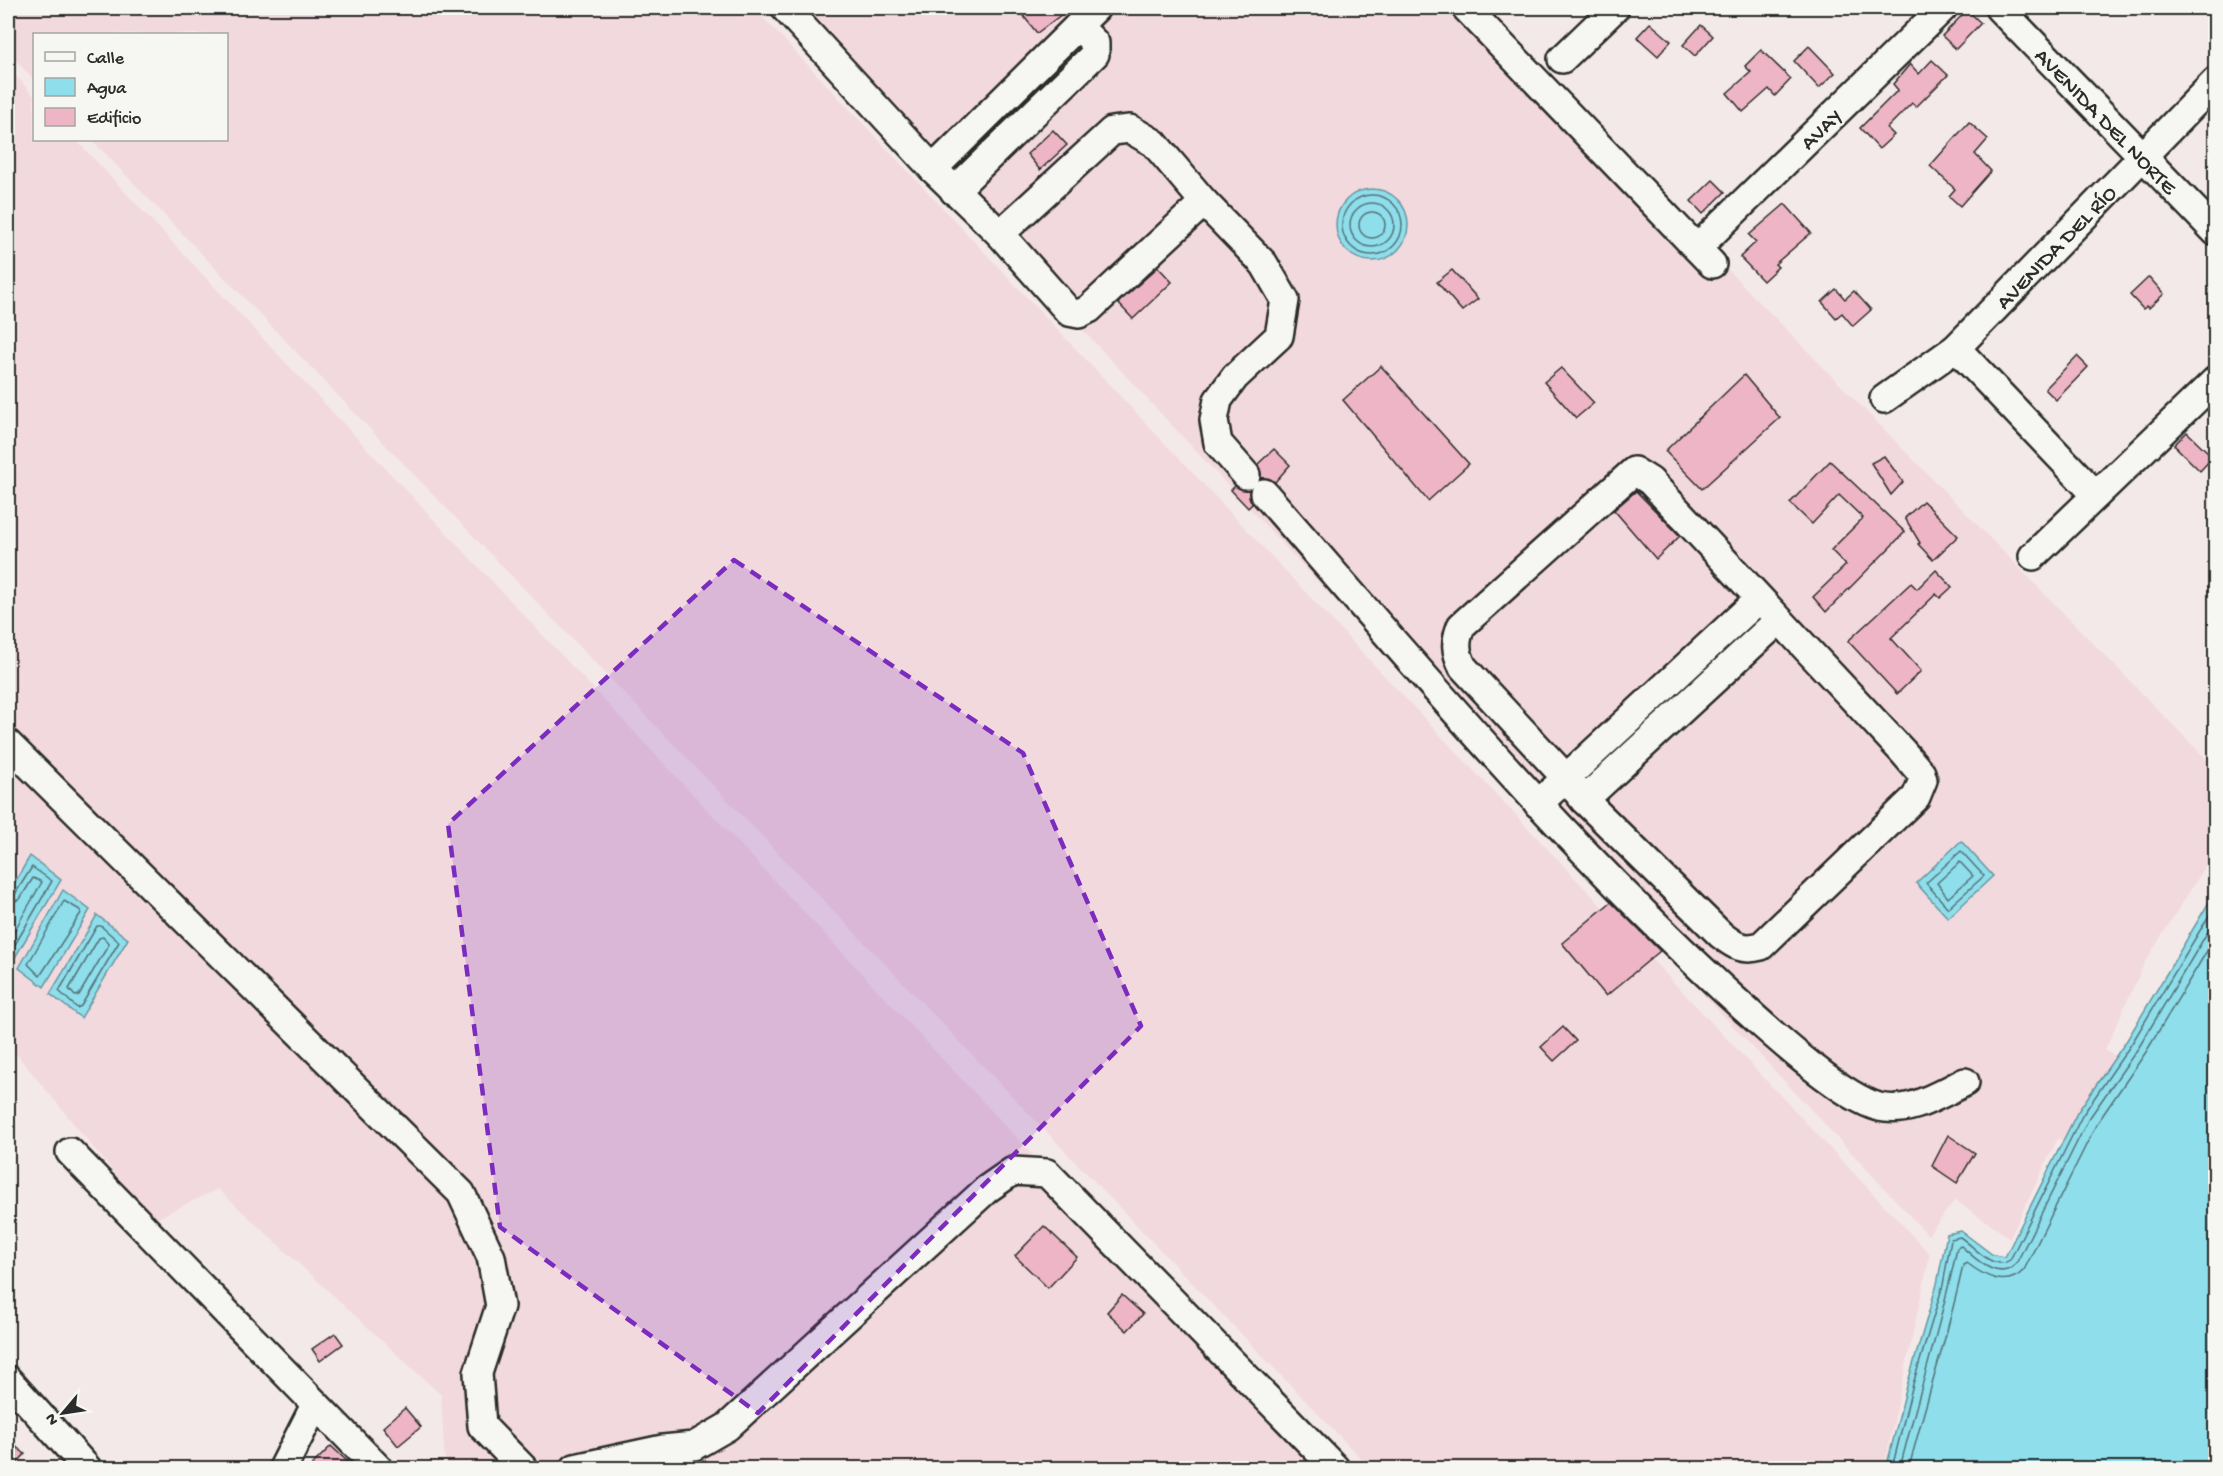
<svg xmlns="http://www.w3.org/2000/svg" width="2223" height="1476" font-family="'Gochi Hand',sans-serif">
<style>
.built{fill:#f2d9de}
.water{fill:#8edeeb;stroke:#66969e;stroke-width:1.5}
.lines{fill:none;stroke-linecap:round;stroke-linejoin:round}
.shore{stroke:#537378;stroke-width:1.5}
.building{fill:#eeb5c6;stroke:#2b2b2b;stroke-width:1.5}
.minor-casing{stroke:#2b2b2b;stroke-width:32}
.minor{stroke:#f6f6f2;stroke-width:27}
.marked{fill:#7b2cbf;fill-opacity:0.2;stroke:#7b2cbf;stroke-width:4.5;stroke-dasharray:12 8;stroke-linejoin:round}
.labels{text-anchor:middle;stroke-width:4.5;stroke-linejoin:round;paint-order:stroke}
.street-label{font-size:22px;fill:#2b2b2b;stroke:#f6f6f2}
</style>
<rect width="100%" height="100%" fill="#f4e9e9"/>
<filter id="ink" filterUnits="userSpaceOnUse"><feTurbulence type="fractalNoise" baseFrequency=".0167" numOctaves="2"/><feDisplacementMap in="SourceGraphic" scale="12" xChannelSelector="R" yChannelSelector="G"/><feConvolveMatrix kernelMatrix="1 2 1 2 8 2 1 2 1" color-interpolation-filters="sRGB"/></filter>
<g filter="url(#ink)">
<g class="built">
<path d="M8,8h746l1176,1246 -46,214h-514l-1278,-1328h134v-106h-192v46l-26,-28z"/>
<path d="M782,8h445l16,16 -15,-16h244l743,760v83l-71,113 -39,86 102,62 -52,84 -97,-58 -48,100 -55,-38 -27,35z"/>
<path d="M8,67l26,29v44h42l1252,1328h-883l-4,-73 -223,-206 -65,31 -145,-176z"/>
</g>
<g class="water">
<circle cx="1372" cy="225" r="36"/>
<path d="M1961,841l32,35 -45,42 -32,-35z"/>
<path d="M30,856l31,24 -47,79 -6,-5v-60z"/>
<path d="M63,890l27,20 -46,77 -25,-19z"/>
<path d="M2215,892v576h-329l22,-86 29,-98 10,-50 14,-3 32,24 12,2 72,-144 50,-73z"/>
<path d="M97,915l31,24 -47,79 -31,-24z"/>
</g>
<g class="lines">
<g class="shore">
<circle cx="1372" cy="225" r="30"/>
<circle cx="1372" cy="225" r="22"/>
<circle cx="1372" cy="225" r="13"/>
<path d="M1961,851l23,25 -36,32 -22,-25z"/>
<path d="M1960,862l13,14 -25,22 -11,-15z"/>
<path d="M8,896l7,-2 17,-27 20,14 -39,67 -5,2"/>
<path d="M64,901l16,9 1,3 -41,63 -12,-12z"/>
<path d="M8,904l12,-5 13,-21 9,4 -34,60"/>
<path d="M97,926h4l18,16 -38,64 -4,2 -18,-17z"/>
<path d="M103,937l6,7 -30,51 -4,1 -6,-7 30,-51z"/>
<path d="M1892,1468l21,-84 30,-99 8,-46 9,-2c14,9 33,35 50,23l72,-144 50,-73 84,-139"/>
<path d="M1900,1468c18,-73 42,-146 57,-220l4,-2c14,12 37,37 55,18l72,-144 51,-73 77,-129"/>
<path d="M1909,1468c17,-68 40,-135 54,-203l4,-2c17,13 39,26 57,7l72,-145 50,-73 70,-116"/>
</g>
</g>
<g class="building">
<path d="M1017,8h53l-33,25z"/>
<path d="M1967,10l14,13 -25,26 -14,-13z"/>
<path d="M1650,23l21,18 -13,15 -21,-19z"/>
<path d="M1701,25l12,11 -18,20 -12,-11z"/>
<path d="M1809,46l26,27 -16,15 -25,-27z"/>
<path d="M1761,50l30,29 -16,17 -6,-7 -26,23 -16,-19 24,-21 -6,-6z"/>
<path d="M1932,60l16,15 -32,32 -4,-4 -25,25 7,7 -15,14 -19,-21 38,-38 -5,-6 17,-20 9,10z"/>
<path d="M1969,122l19,17 -13,15 16,17 -31,35 -11,-10 6,-7 -25,-23z"/>
<path d="M1053,130l14,15 -27,25 -13,-16z"/>
<path d="M1713,180l12,12 -22,22 -12,-13z"/>
<path d="M1785,204l26,29 -36,31 3,3 -15,14 -23,-24 16,-15 -7,-7z"/>
<path d="M1158,267l14,15 -39,37 -15,-16z"/>
<path d="M1452,270l26,29 -16,12 -25,-29z"/>
<path d="M2149,277l15,17 -15,14 -2,-2 -4,3 -13,-14z"/>
<path d="M1836,289l9,10 9,-8 17,19 -18,16 -11,-13 -6,5 -14,-16z"/>
<path d="M2077,356l11,11 -32,33 -11,-11z"/>
<path d="M1381,366l88,98 -41,37 -85,-101z"/>
<path d="M1561,368l33,35 -18,15 -32,-36z"/>
<path d="M1744,375l36,43 -78,71 -37,-38z"/>
<path d="M2187,432l26,25 -13,14 -26,-26z"/>
<path d="M1274,449l16,16 -15,17 -14,-4 -3,-14z"/>
<path d="M1884,456l19,26 -12,13 -20,-32z"/>
<path d="M1830,461l75,71 -79,80 -13,-15 33,-32 -15,-15 32,-32 -24,-23 -27,29 -22,-21z"/>
<path d="M1235,486l14,4 3,14 -4,4 -17,-18z"/>
<path d="M1636,491l44,45 -24,23 -42,-49z"/>
<path d="M1923,501l35,35 -25,24 -15,-16 2,-1 -15,-25z"/>
<path d="M1936,570l16,17 -12,11 -4,-4 -45,44 30,33 -24,23 -49,-53 63,-58 6,6z"/>
<path d="M1611,902l49,49 -54,45 -44,-53z"/>
<path d="M1563,1027l13,14 -22,20 -13,-14z"/>
<path d="M1948,1135l27,18 -18,30 -25,-17z"/>
<path d="M1044,1226l33,31 -29,31 -33,-32z"/>
<path d="M1122,1295l21,19 -16,17 -20,-19z"/>
<path d="M335,1333l8,11 -23,17 -8,-12z"/>
<path d="M405,1408l16,19 -23,19 -15,-19z"/>
<path d="M8,1440l17,14 -12,14h-5z"/>
<path d="M331,1446l16,15 -8,7h-30z"/>
</g>
<g class="lines">
<g class="minor-casing">
<g id="minor">
<path d="M785,8l148,161 67,65 69,78 10,2 10,-5 115,-107 60,62 21,36 -6,36 -44,41 -17,23 -4,20 4,23 28,32"/>
<path d="M1466,8l246,256"/>
<path d="M1999,8l217,224"/>
<path d="M1562,59l53,-51"/>
<path d="M933,169l163,-161"/>
<path d="M954,191l141,-137v-11l-17,-17"/>
<path d="M1000,234l112,-103 18,-2 24,14 50,59"/>
<path d="M1697,248l246,-240"/>
<path d="M1956,348l140,147"/>
<path d="M1884,399l72,-51 260,-267"/>
<path d="M1264,493c155,177 307,359 482,517 29,26 97,88 133,97 31,7 59,-12 86,-25"/>
<path d="M2033,556l183,-176"/>
<path d="M8,744l453,449 30,64 9,49 -22,67 4,53 41,42"/>
<path d="M1584,800l195,-180"/>
<path d="M1538,804l28,-26 -103,-111c-8,-16 -8,-25 -2,-41l173,-155 16,10 253,271 18,21 2,7 -7,17 -155,149c-18,5 -26,0 -40,-11l-137,-135 -18,-22 193,-179"/>
<path d="M70,1152l308,316"/>
<path d="M8,1380l79,88"/>
<path d="M283,1468l32,-63"/>
<path d="M575,1468l88,-19 31,-3 33,-19 260,-238 26,-18 34,2 288,295"/>
</g>
</g>
<use href="#minor" class="minor"/>
</g>
</g>
<path class="marked" d="M734,560l289,193 118,273 -383,387 -258,-186 -52,-403z"/>
<g class="labels">
<g class="street-label">
<text transform="translate(2107 120) rotate(46)" y="8">AVENIDA DEL NORTE</text>
<text transform="translate(1820 128) rotate(-44)" y="8">AVAY</text>
<text transform="translate(2055 246) rotate(-46)" y="8">AVENIDA DEL RÍO</text>
</g>
</g>
<rect width="2223" height="1476" fill="none" stroke="#f6f6f2" stroke-width="30"/>
<rect x="15" y="15" width="2193" height="1446" fill="none" stroke="#2b2b2b" stroke-width="2" filter="url(#ink)"/>
<rect x="33" y="33" width="195" height="108" fill="#f6f6f2" stroke="#a5a5a2" stroke-width="1.5"/>
<rect x="45" y="52" width="30" height="9" fill="#f6f6f2" stroke="#a5a5a2" stroke-width="1.5"/>
<text x="87" y="63" font-size="18" fill="#2b2b2b">Calle</text>
<rect x="45" y="78" width="30" height="18" fill="#8edeeb" stroke="#a5a5a2" stroke-width="1.5"/>
<text x="87" y="93" font-size="18" fill="#2b2b2b">Agua</text>
<rect x="45" y="108" width="30" height="18" fill="#eeb5c6" stroke="#a5a5a2" stroke-width="1.5"/>
<text x="87" y="123" font-size="18" fill="#2b2b2b">Edificio</text>
<g transform="translate(63 1413) rotate(241)" stroke="#f6f6f2" stroke-width="4.5" paint-order="stroke">
<path d="M0-4.5L10 22L0 15L-10 22Z" fill="#2b2b2b"/>
<text y="-9" font-size="16" font-weight="bold" text-anchor="middle" fill="#2b2b2b">N</text>
</g>
</svg>
